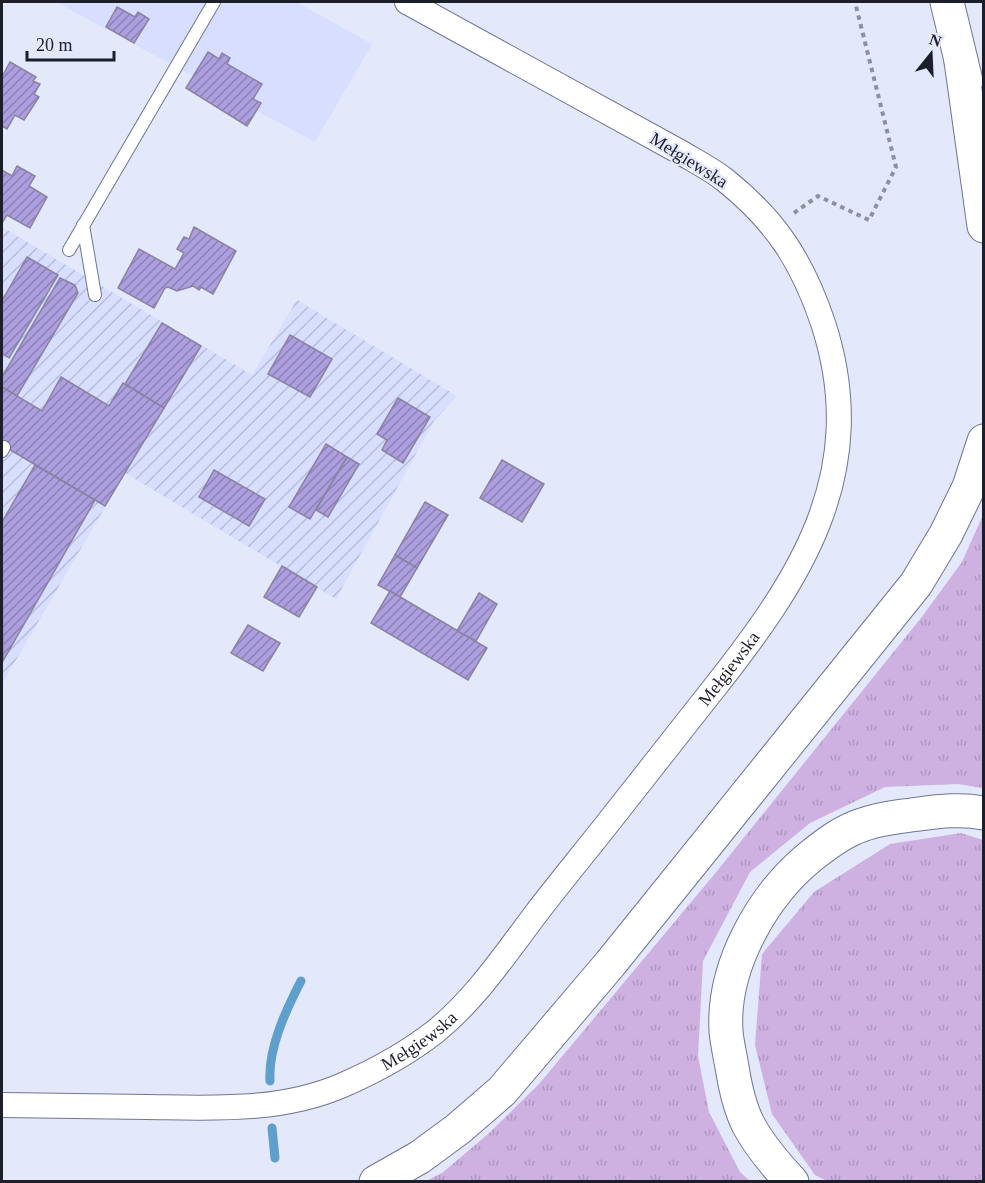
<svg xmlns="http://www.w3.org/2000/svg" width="985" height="1183" font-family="'Times New Roman',serif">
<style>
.built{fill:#d7defe}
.industrial{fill:url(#industrial-furrows)}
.grass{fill:url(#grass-tufts)}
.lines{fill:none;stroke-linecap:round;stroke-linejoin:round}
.stream{stroke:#5e9fcb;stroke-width:9}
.building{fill:url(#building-hatch);stroke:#8983a0;stroke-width:1.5}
.service-casing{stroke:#707693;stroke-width:14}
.minor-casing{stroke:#707693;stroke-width:26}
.motorway-casing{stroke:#707693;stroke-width:35}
.path{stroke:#8d90a0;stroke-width:4;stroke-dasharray:4.5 4.5;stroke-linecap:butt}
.service{stroke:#fff;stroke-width:12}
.minor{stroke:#fff;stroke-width:24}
.motorway{stroke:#fff;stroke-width:33}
.labels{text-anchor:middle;stroke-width:4.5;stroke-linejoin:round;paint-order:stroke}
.street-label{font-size:18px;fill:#1c1e2a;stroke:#e4e8fb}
</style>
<defs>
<pattern id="industrial-furrows" width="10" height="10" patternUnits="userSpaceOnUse" patternTransform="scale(1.5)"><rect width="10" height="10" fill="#d7defe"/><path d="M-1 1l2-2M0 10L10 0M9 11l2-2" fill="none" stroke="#b8beda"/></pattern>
<pattern id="grass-tufts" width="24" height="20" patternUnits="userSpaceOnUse" patternTransform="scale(1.5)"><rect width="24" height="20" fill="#ceb0e1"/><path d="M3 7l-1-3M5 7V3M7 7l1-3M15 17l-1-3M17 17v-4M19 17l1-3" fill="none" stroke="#b097c1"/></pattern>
<pattern id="building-hatch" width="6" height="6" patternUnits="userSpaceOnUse" patternTransform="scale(1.5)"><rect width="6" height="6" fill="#ad9fdf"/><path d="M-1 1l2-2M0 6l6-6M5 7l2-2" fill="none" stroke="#8c81b5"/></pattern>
</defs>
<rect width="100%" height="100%" fill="#e4e8fb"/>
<path class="built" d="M56,2h240l76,42 -57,98z"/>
<path class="industrial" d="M2,227l250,148 45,-75 160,96 -23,25 -98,178 -211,-126 -123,211z"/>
<g class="grass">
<path d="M983,515v273l-25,-4 -73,3 -75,36 -60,49 -47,89 -5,95 11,56 31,60 10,9h-324l16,-8 45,-38 52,-51 174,-208 208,-258 41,-56z"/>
<path d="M961,833l22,7v341h-156l-12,-6 -43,-61 -17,-69 7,-91 52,-62 76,-48z"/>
</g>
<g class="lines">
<g class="stream">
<path d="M270,1081c-2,-33 16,-71 31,-100"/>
<path d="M272,1128l3,30"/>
</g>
</g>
<g class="building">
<path d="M117,7l18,10 3,-5 11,7 -15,24 -28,-16z"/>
<path d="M208,52l11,7 3,-6 8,5 -3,6 35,20 -9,15 8,4 -14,23 -61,-38z"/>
<path d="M10,62l26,15 -3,4 7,3 -6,10 5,3 -15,23 -9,-5 -8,14 -5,-3v-52l1,1z"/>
<path d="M17,166l18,10 -6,10 18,11 -17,31 -23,-13 -5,8v-53l10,6z"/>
<path d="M194,227l42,24 -23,43 -12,-7 -2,3 -6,-4 -16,5 -9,-4 -3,1 -11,20 -36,-20 21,-39 36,20 9,-16 -7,-4 7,-12 5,2z"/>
<path d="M27,257l31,18 -49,83 -7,-5v-52z"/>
<path d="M60,278l15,7 3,8 -61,103 -15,-9v-10z"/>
<path d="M162,323l39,23 -37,62 -39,-24z"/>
<path d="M290,335l42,24 -22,38 -42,-23z"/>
<path d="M61,377l48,29 14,-23 41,25 -59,98 -103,-61v-58l40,24z"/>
<path d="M398,398l32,19 -27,46 -21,-13 5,-10 -10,-6z"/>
<path d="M326,444l21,13 -37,62 -21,-12z"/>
<path d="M347,457l12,7 -31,53 -12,-7z"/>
<path d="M502,460l42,24 -22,38 -42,-24z"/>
<path d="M35,465l60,35 -92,161 -1,-139z"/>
<path d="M214,470l51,29 -16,27 -50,-29z"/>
<path d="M425,502l23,13 -31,53 -22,-13z"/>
<path d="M395,555l22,13 -17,29 -22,-12z"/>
<path d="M282,566l35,21 -18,30 -35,-20z"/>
<path d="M390,591l97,57 -19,32 -97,-57z"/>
<path d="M479,593l18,11 -21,37 -19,-10z"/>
<path d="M248,625l32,18 -17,28 -32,-18z"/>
</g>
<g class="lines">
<g class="service-casing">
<g id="service">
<path d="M83,225l12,70"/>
<path d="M69,250l145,-248"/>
<path d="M2,451l2,-4"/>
</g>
</g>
<g class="minor-casing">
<g id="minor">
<path id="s1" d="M2,1105c48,1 97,1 145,2 67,1 134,5 196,-22 32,-14 65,-32 93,-54 40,-33 68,-75 99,-116 25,-33 51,-64 76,-96 33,-42 67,-85 100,-127 89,-112 161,-219 112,-369 -21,-62 -47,-102 -98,-143 -14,-11 -30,-19 -45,-28l-273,-150"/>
</g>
</g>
<g class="motorway-casing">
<g id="motorway">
<path d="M947,2l19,79"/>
<path d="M961,61l23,165"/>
<path d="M376,1182l44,-25 38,-28 44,-38 108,-127 306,-380 30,-50 23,-47 15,-46"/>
<path d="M792,1182c-16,-17 -33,-37 -44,-58 -9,-18 -13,-38 -16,-57 -2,-12 -5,-24 -6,-36 -4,-65 37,-136 85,-175 15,-12 32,-25 51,-31 15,-6 33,-8 49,-10 24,-3 48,-7 73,-2"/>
</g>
</g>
<path class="path" d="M794,213l24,-17 51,24 27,-53 -41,-165"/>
<use href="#service" class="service"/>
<use href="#minor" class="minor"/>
<use href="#motorway" class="motorway"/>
</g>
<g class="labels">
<g class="street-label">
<text transform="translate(689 160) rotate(32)" y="6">Mełgiewska</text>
<text dy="6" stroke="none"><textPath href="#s1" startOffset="918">Mełgiewska</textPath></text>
<text dy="6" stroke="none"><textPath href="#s1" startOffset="432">Mełgiewska</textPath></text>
</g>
</g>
<rect width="985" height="1183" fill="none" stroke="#1c1e2a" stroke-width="6"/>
<g transform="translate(931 54) rotate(18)" stroke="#e4e8fb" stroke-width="4.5" paint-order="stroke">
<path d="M0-4.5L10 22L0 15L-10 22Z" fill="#1c1e2a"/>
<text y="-9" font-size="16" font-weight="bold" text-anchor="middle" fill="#1c1e2a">N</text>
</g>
<path d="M27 51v9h87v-9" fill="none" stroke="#1c1e2a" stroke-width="3"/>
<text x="36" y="51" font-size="18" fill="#1c1e2a" stroke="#e4e8fb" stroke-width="4.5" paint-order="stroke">20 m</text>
</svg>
